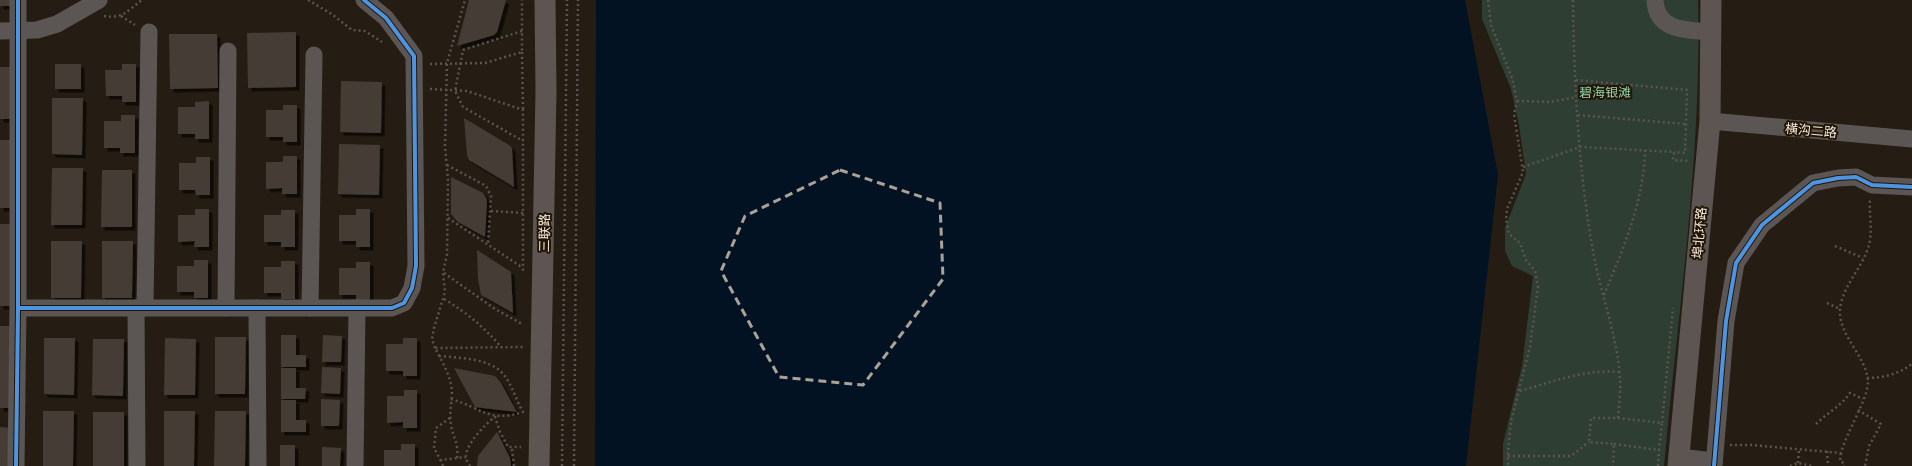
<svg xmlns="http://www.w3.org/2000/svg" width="1912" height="466" font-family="Lato,'Noto Sans SC',sans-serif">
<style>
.green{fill:#2e3e33}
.water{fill:#031223}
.building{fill:#453c34;filter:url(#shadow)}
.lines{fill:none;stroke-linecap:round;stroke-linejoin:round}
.path{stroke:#5b5450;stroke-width:2.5;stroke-dasharray:2 3;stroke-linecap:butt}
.minor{stroke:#5b5654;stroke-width:17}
.major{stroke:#5d5552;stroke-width:21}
.cycleway-casing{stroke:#221504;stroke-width:6}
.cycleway{stroke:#4d94e3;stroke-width:4}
.marked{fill:none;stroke:#aba297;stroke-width:3;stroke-dasharray:8 5;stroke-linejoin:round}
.labels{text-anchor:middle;stroke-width:4;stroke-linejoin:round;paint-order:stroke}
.park-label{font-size:13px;fill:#92d1b0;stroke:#221504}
.street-label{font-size:13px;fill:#f3eade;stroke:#221504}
</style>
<defs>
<filter id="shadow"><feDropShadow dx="3.5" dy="3.5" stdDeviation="0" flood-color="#0009"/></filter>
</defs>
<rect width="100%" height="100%" fill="#251d13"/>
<path class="green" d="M1482,0h216c4,156 -20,311 -34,466h-161v-22l19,-78 11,-90 -21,-10 -7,-15v-23l21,-54 -7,-49 -8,-36 -29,-70z"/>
<path class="water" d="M596,0h869l33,175 -32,291h-871z"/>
<g class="building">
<path d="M0,0h14l-1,6h-13z"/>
<path d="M469,0h37l-9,32 -3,3 -37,11z"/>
<path d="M296,32v55l-48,1 -1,-55z"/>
<path d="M169,34h48l1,54 -48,1z"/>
<rect x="55" y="64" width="26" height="25"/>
<path d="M122,64h14v38h-14v-6h-16l-1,-26h17z"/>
<rect x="0" y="67" width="13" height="52"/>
<path d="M341,81l41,1 -1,51 -41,-1z"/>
<path d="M52,98h31l-1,57 -30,-1z"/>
<path d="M209,101v38h-14v-5h-17v-27h17v-5z"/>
<path d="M283,105h14v37h-14v-5h-17v-27h17z"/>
<path d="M121,115h14v38h-15v-5h-16v-27h17z"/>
<path d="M464,118l45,27 3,3 2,39 -45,-27 -2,-5z"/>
<path d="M0,140h13l-1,68h-12z"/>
<path d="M339,144l41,1 -1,50 -41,-1z"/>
<path d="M283,156h14v38h-15v-6l-16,1v-27h17z"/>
<path d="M196,157h14v38h-14l-1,-5h-16v-27h17z"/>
<path d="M52,168h31l-1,57h-31z"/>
<path d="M102,170h30v57h-31z"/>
<path d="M451,177l32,16 3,5 1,4 -2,35 -27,-15 -7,-8z"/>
<path d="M195,209h14v38h-15l1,-6 -17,1v-27h17z"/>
<path d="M356,209h14v38h-14v-6h-17v-26h17z"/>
<path d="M281,210h14v37h-14v-5h-17v-27h17z"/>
<path d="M0,224h13l-1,82h-12z"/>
<path d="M51,241h31l-1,57h-30z"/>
<path d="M102,241h31l-1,57h-30z"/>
<path d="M477,250l34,22 2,41 -32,-18 -3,-16z"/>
<path d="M194,260h14v38h-14v-6h-17v-26h17z"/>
<path d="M281,261h14v38h-14v-6h-17v-26h17z"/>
<path d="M356,262h14v38h-14v-5h-17v-27h17z"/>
<path d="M0,326h11l-1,82h-10z"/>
<path d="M281,335h15v20h10v12h-25z"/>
<path d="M323,335l19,1 -1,26h-19z"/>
<path d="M215,337h31l-1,57h-30z"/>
<path d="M44,338h31l-1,57 -30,-1z"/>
<path d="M165,338l31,1 -1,56h-31z"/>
<path d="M403,338h14v38h-14v-5h-17v-27h17z"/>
<path d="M93,339h31l-1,57 -31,-1z"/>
<path d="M322,367l19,1 -1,26 -19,-1z"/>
<path d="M281,368h15v20h10l-1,11h-24z"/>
<path d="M454,368l41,8 6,7 16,29 -42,-5z"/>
<path d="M404,390h13v38h-14v-6l-16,1v-27h17z"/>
<path d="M321,399l19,1 -1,26h-18z"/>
<path d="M281,400h15v20h10v12h-25z"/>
<path d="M43,411h31l-1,55h-30z"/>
<path d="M164,411h31l-1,55h-30z"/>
<path d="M215,411h31l-1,55h-31z"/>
<rect x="93" y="412" width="31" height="54"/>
<path d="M0,427l11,1 -1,38h-10z"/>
<path d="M497,432l13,26 1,8h-34l1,-10z"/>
<path d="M401,444h14v22h-31v-16h17z"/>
<rect x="280" y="445" width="15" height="21"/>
<path d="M322,447l19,1 -1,18h-18z"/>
</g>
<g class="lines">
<g class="path">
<path d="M308,0l25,15 19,15 13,1 17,11"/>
<path d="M1488,0l3,25 21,53 5,23 -3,13 9,58 -16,37 -1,10 3,15 11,9 6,17 9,11 3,16 -8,60 -19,74 -3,30v15"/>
<path d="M1573,0c1,81 5,165 19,245 7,45 25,88 28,133 1,13 -1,27 -2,40h-27l-2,24 25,2 -1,22"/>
<path d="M104,16c19,3 23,-5 38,-16"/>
<path d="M121,16l14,9"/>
<path d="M522,31l-59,19 -8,41 8,16 60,34"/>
<path d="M522,52l1,58"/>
<path d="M430,64l55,-1 37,-11v-52"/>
<path d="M1576,80l111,10 -2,63 -11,-1"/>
<path d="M430,89l37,2 56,19v163"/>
<path d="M1517,101l33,1 27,-5"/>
<path d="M1578,115l108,9"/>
<path d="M447,165l39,21 5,10 -3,49"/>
<path d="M1523,167l57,-20 94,5 -1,8 17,1"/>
<path d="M491,211l32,2"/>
<path d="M448,218l75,50"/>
<path d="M1835,246l28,12"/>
<path d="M444,273l51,36 27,15"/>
<path d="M1604,295c19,-46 40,-94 41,-145"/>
<path d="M444,299c23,14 39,27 57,48"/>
<path d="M1827,303l13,6"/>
<path d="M435,348l-3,-9 2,-11 11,-36 -2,-19 4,-19 1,-74 -3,-34 2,-83 18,-63"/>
<path d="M439,356c20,2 52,2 65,19 8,10 12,25 19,37 -35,11 -41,-4 -72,-13"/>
<path d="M1867,378c17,0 31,-4 45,-14"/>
<path d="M1520,391c32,-9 65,-22 99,-19"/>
<path d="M1858,410l23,14 -12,22 -4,20"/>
<path d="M1662,423l11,-115"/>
<path d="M1816,424c11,-11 25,-18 34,-31l13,6"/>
<path d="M1614,444l45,6 3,-27 -44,-5"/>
<path d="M1730,445h21l90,8c5,-20 27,-54 27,-71 -1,-26 -30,-46 -28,-73 3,-26 26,-44 30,-69 2,-13 -1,-27 0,-40"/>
<path d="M512,449l2,17"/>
<path d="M1827,451l1,15"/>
<path d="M1841,453l-1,8 4,2v3"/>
<path d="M1508,456h63l18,-14"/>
<path d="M457,458c2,-15 -4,-20 -6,-33 -2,-12 1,-22 1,-34 -1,-14 -10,-30 -17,-43l88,-1"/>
<path d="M441,461l-7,-13 2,-20 14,-10"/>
<path d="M1798,463l1,-14"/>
<path d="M443,466l-2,-6 25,-3"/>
<path d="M470,466c-1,-2 -4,-6 -4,-9 -1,-12 20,-34 29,-40l5,15 8,15h13"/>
<path d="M562,466l5,-466"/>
<path d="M574,466l4,-466"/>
<path d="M1658,466l1,-16"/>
<path d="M1790,466l8,-3 14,3"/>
</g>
<g class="minor">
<path d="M1655,0c1,31 31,30 56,32"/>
<path d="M0,31l37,-1 20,-6 42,-24"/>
<path d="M1710,121l202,18"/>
<path d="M18,308v-308"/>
<path d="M136,308l1,158"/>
<path d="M145,308l4,-276"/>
<path d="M226,308l2,-257"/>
<path d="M257,308l1,158"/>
<path d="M310,308l4,-253"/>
<path d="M1679,457l35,4"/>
<path d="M16,466l2,-158h374l12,-5 8,-15 4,-22 -2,-210 -28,-38 -22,-18"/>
<path d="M355,466l2,-158"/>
<path d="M1714,466l12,-145 10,-58 26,-38 51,-42 25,-5 18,-1 16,8 40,2"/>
</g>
<g class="major">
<path d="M539,466l7,-375 -1,-91"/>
<path d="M1678,466l32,-345 1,-121"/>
</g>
<g class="cycleway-casing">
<g id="cycleway">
<path d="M18,308v-308"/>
<path d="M16,466l2,-158h374l12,-5 8,-15 4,-22 -2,-210 -28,-38 -22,-18"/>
<path d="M1714,466l12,-145 10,-58 26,-38 51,-42 25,-5 18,-1 16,8 40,2"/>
</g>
</g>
<use href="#cycleway" class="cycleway"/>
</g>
<path class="marked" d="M840,170l100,33 3,76 -80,106 -84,-8 -58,-106 24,-55z"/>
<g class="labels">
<g class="park-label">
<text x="1605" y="97">碧海银滩</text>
</g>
<g class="street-label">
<text transform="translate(1811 130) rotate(5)" y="5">横沟二路</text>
<text transform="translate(544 233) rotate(-89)" y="5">三联路</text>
<text transform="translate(1699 233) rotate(-85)" y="5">埠北环路</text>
</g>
</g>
</svg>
